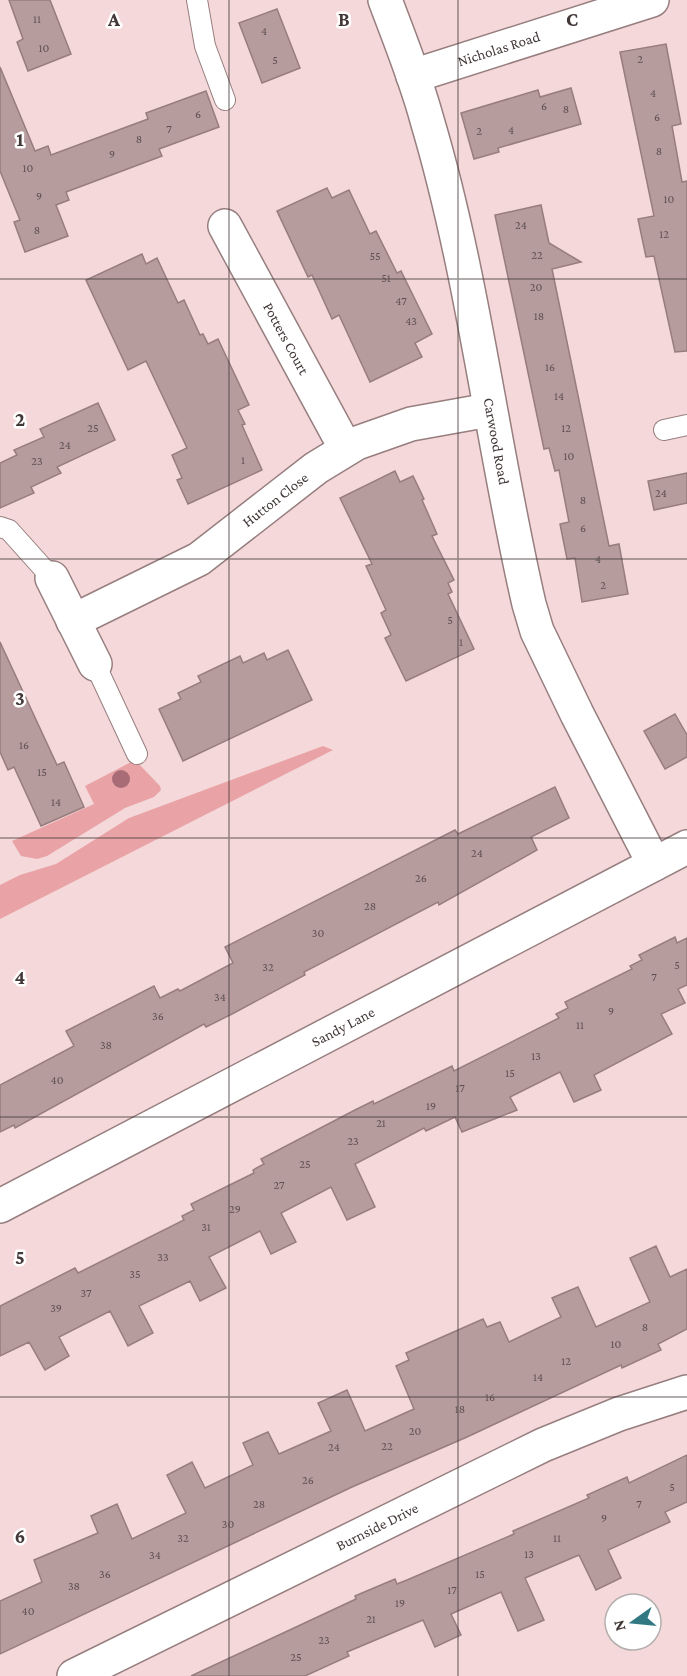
<svg xmlns="http://www.w3.org/2000/svg" width="687" height="1676" font-family="'Crimson Pro',serif">
<style>
.green{fill:#e9a3a7}
.building{fill:#b79c9d;stroke:#977d7e;stroke-width:1.5}
.lines{fill:none;stroke-linecap:round;stroke-linejoin:round}
.lane-casing{stroke:#977e7f;stroke-width:22}
.street-casing{stroke:#977e7f;stroke-width:36}
.lane{stroke:#fff;stroke-width:20}
.street{stroke:#fff;stroke-width:33}
.tree{fill:#a76c75}
.grid{fill:none;stroke:#433838;stroke-width:1.5;stroke-opacity:0.55}
.labels{text-anchor:middle;stroke-width:5;stroke-linejoin:round;paint-order:stroke}
.number-label{font-size:12px;fill:#605151}
.street-label{font-size:15px;fill:#433838;stroke:#fff}
.grid-label{font-size:20px;text-anchor:middle;font-weight:bold;fill:#433838;stroke:#fff;stroke-width:5;stroke-linejoin:round;paint-order:stroke}
</style>
<rect width="100%" height="100%" fill="#f5d8d9"/>
<g class="green">
<path d="M323,746l10,4 -333,169v-34l20,-10 36,-11 73,-46z"/>
<path d="M135,760l25,26 1,4 -7,7 -29,11 -78,48 -10,3 -16,-3 -9,-15 82,-37 -9,-18z"/>
</g>
<g class="building">
<path d="M9,0h41l21,54 -43,17 -11,-29 6,-3z"/>
<path d="M277,9l23,59 -38,15 -23,-60z"/>
<path d="M666,44l15,80 -9,2 10,56 5,-1v170l-12,1 -21,-96 -8,1 -8,-38 16,-3 -34,-164z"/>
<path d="M0,67l35,84 13,-5 3,9 97,-36 -2,-6 60,-22 13,36 -60,22 3,7 -96,36 3,8 -13,5 12,31 -43,16 -11,-30 6,-2 -20,-49z"/>
<path d="M571,88l10,36 -83,24 1,4 -25,7 -13,-46 77,-23 2,7z"/>
<path d="M327,188l5,10 17,-8 21,44 6,-3 21,42 4,-2 31,63 -17,9 7,14 -52,25 -31,-67 -7,4 -20,-44 -4,2 -31,-66z"/>
<path d="M541,205l8,38 32,19 -29,7 57,277 10,-2 9,50 -46,8 -7,-44 -8,1 -7,-35 9,-2 -10,-52 -4,1 -6,-23 -5,1 -49,-234z"/>
<path d="M142,254l4,10 11,-6 21,45 6,-3 16,35 3,-1 5,10 10,-5 31,66 -11,5 7,14 -3,1 20,45 -74,34 -11,-24 5,-2 -10,-23 15,-7 -41,-87 -18,9 -42,-90z"/>
<path d="M98,403l17,37 -58,27 4,6 -30,14 3,6 -34,15v-45l17,-8 -3,-5 30,-13 -4,-8z"/>
<path d="M395,471l5,11 13,-6 11,23 -2,1 15,34 -5,2 22,44 -6,3 4,9 -4,2 26,55 -68,32 -21,-43 6,-3 -10,-22 5,-3 -20,-44 6,-2 -32,-66z"/>
<path d="M687,473v30l-33,7 -6,-29z"/>
<path d="M0,642l57,123 7,-3 20,45 -43,19 -27,-59 -6,3 -8,-18z"/>
<path d="M288,650l24,50 -129,61 -24,-52 22,-10 -3,-6 23,-11 -3,-6 42,-20 3,7 21,-10 3,7z"/>
<path d="M675,714l12,21v22l-22,12 -21,-38z"/>
<path d="M555,787l14,31 -38,19 6,13 -98,55 -1,-3 -134,70 1,3 -73,39 -26,13 -2,-3 -189,104 -1,-3 -14,7v-47l74,-39 -8,-15 88,-45 6,12 18,-9 2,2 53,-28 -8,-16 230,-117 3,4z"/>
<path d="M675,937l2,6 10,-5v47l-9,4 7,14 -24,11 11,20 -78,41 7,15 -27,12 -14,-30 -50,25 7,13 -55,22 -7,-15 -29,14 -2,-3 -69,36 20,43 -28,13 -16,-33 -50,26 15,29 -25,12 -11,-23 -51,26 17,31 -26,13 -10,-20 -51,25 14,27 -25,13 -18,-35 -51,26 10,19 -24,14 -16,-28 -29,14v-50l75,-38 3,5 106,-53 -2,-4 12,-6 -3,-6 63,-31 -1,-3 11,-6 -3,-5 94,-49 18,-9 1,3 78,-38 2,5 105,-53 -3,-4 12,-6 -3,-6 67,-33 -2,-3 12,-6 -3,-5z"/>
<path d="M656,1246l14,31 17,-8v60l-29,15 3,6 -39,18 -1,-3 -154,72 -115,50 -352,167v-53l42,-19 -8,-22 64,-27 -7,-17 26,-12 15,35 54,-26 -19,-38 25,-13 13,26 48,-23 -10,-22 25,-11 11,22 52,-23 -13,-28 29,-13 18,41 49,-22 -18,-43 13,-6 -3,-7 77,-34 4,8 13,-5 9,20 52,-25 -9,-19 26,-11 18,40 54,-25 -20,-44z"/>
<path d="M687,1455v47l-22,10 5,10 -62,28 13,28 -25,12 -17,-35 -54,23 19,42 -26,11 -17,-39 -50,22 10,21 -26,12 -12,-27 -76,32 2,4 -44,20h-114l165,-77 -1,-3 40,-17 2,5 10,-4 107,-46 -1,-3 76,-33 -2,-3 40,-18 2,6z"/>
</g>
<g class="lines">
<g class="lane-casing">
<g id="lane">
<path d="M197,0l8,46 20,54"/>
<path d="M664,430l23,-5"/>
<path d="M0,527l9,3 43,48"/>
<path d="M95,664l42,90"/>
</g>
</g>
<g class="street-casing">
<g id="street">
<path id="s1" d="M385,0c15,40 31,79 42,120 47,158 65,324 102,484l8,27 40,83 77,150"/>
<path id="s2" d="M413,76l239,-76"/>
<path id="s3" d="M225,226l121,223"/>
<path d="M52,578l43,86"/>
<path id="s4" d="M73,621l126,-62 117,-91 41,-25 54,-19 78,-14"/>
<path id="s5" d="M0,1206l687,-359"/>
<path id="s6" d="M74,1676l469,-231 76,-31 68,-22"/>
</g>
</g>
<use href="#lane" class="lane"/>
<use href="#street" class="street"/>
</g>
<circle class="tree" cx="121" cy="779" r="9"/>
<path class="grid" d="M229,0v1676M458,0v1676M0,279h687M0,559h687M0,838h687M0,1117h687M0,1397h687"/>
<g class="labels">
<g class="number-label">
<text x="37" y="23">11</text>
<text x="264" y="35">4</text>
<text x="44" y="52">10</text>
<text x="640" y="63">2</text>
<text x="275" y="64">5</text>
<text x="653" y="97">4</text>
<text x="544" y="110">6</text>
<text x="566" y="113">8</text>
<text x="198" y="118">6</text>
<text x="657" y="121">6</text>
<text x="169" y="133">7</text>
<text x="511" y="134">4</text>
<text x="479" y="135">2</text>
<text x="139" y="143">8</text>
<text x="659" y="155">8</text>
<text x="112" y="158">9</text>
<text x="28" y="172">10</text>
<text x="39" y="200">9</text>
<text x="669" y="203">10</text>
<text x="521" y="229">24</text>
<text x="37" y="234">8</text>
<text x="664" y="238">12</text>
<text x="537" y="259">22</text>
<text x="375" y="260">55</text>
<text x="386" y="282">51</text>
<text x="536" y="291">20</text>
<text x="401" y="305">47</text>
<text x="539" y="320">18</text>
<text x="411" y="325">43</text>
<text x="550" y="371">16</text>
<text x="559" y="400">14</text>
<text x="93" y="432">25</text>
<text x="566" y="432">12</text>
<text x="65" y="449">24</text>
<text x="569" y="460">10</text>
<text x="243" y="464">1</text>
<text x="37" y="465">23</text>
<text x="661" y="497">24</text>
<text x="583" y="504">8</text>
<text x="583" y="532">6</text>
<text x="598" y="563">4</text>
<text x="603" y="589">2</text>
<text x="450" y="624">5</text>
<text x="461" y="646">1</text>
<text x="24" y="749">16</text>
<text x="42" y="776">15</text>
<text x="56" y="806">14</text>
<text x="477" y="857">24</text>
<text x="421" y="882">26</text>
<text x="370" y="910">28</text>
<text x="318" y="937">30</text>
<text x="677" y="969">5</text>
<text x="268" y="971">32</text>
<text x="654" y="981">7</text>
<text x="220" y="1001">34</text>
<text x="611" y="1015">9</text>
<text x="158" y="1020">36</text>
<text x="580" y="1029">11</text>
<text x="106" y="1049">38</text>
<text x="536" y="1060">13</text>
<text x="510" y="1077">15</text>
<text x="57" y="1084">40</text>
<text x="460" y="1092">17</text>
<text x="431" y="1110">19</text>
<text x="381" y="1127">21</text>
<text x="353" y="1145">23</text>
<text x="305" y="1168">25</text>
<text x="279" y="1189">27</text>
<text x="235" y="1213">29</text>
<text x="206" y="1231">31</text>
<text x="163" y="1261">33</text>
<text x="135" y="1278">35</text>
<text x="86" y="1297">37</text>
<text x="56" y="1312">39</text>
<text x="645" y="1331">8</text>
<text x="616" y="1348">10</text>
<text x="566" y="1365">12</text>
<text x="538" y="1381">14</text>
<text x="490" y="1401">16</text>
<text x="460" y="1413">18</text>
<text x="415" y="1435">20</text>
<text x="387" y="1450">22</text>
<text x="334" y="1451">24</text>
<text x="308" y="1484">26</text>
<text x="672" y="1491">5</text>
<text x="259" y="1508">28</text>
<text x="639" y="1508">7</text>
<text x="604" y="1522">9</text>
<text x="228" y="1528">30</text>
<text x="183" y="1542">32</text>
<text x="557" y="1542">11</text>
<text x="529" y="1558">13</text>
<text x="155" y="1559">34</text>
<text x="105" y="1578">36</text>
<text x="480" y="1578">15</text>
<text x="74" y="1590">38</text>
<text x="452" y="1594">17</text>
<text x="400" y="1607">19</text>
<text x="28" y="1615">40</text>
<text x="371" y="1623">21</text>
<text x="324" y="1644">23</text>
<text x="296" y="1661">25</text>
</g>
<g class="street-label">
<text dy="5" stroke="none"><textPath href="#s2" startOffset="90">Nicholas Road</textPath></text>
<text dy="5" stroke="none"><textPath href="#s3" startOffset="128">Potters Court</textPath></text>
<text dy="5" stroke="none"><textPath href="#s1" startOffset="456">Carwood Road</textPath></text>
<text dy="5" stroke="none"><textPath href="#s4" startOffset="237">Hutton Close</textPath></text>
<text dy="5" stroke="none"><textPath href="#s5" startOffset="387">Sandy Lane</textPath></text>
<text dy="5" stroke="none"><textPath href="#s6" startOffset="338">Burnside Drive</textPath></text>
</g>
</g>
<g class="grid-label">
<text x="114" y="26">A</text>
<text x="344" y="26">B</text>
<text x="572" y="26">C</text>
<text x="20" y="146">1</text>
<text x="20" y="426">2</text>
<text x="20" y="705">3</text>
<text x="20" y="984">4</text>
<text x="20" y="1264">5</text>
<text x="20" y="1543">6</text>
</g>
<g transform="translate(633 1622) rotate(255)"><circle r="28" fill="#ffffff" stroke="#b4afaf" stroke-width="1.5"/>
<path d="M0-4.5L10 22L0 15L-10 22Z" fill="#317883"/>
<text y="-9" font-size="16" font-weight="bold" text-anchor="middle" fill="#433838">N</text>
</g>
</svg>
